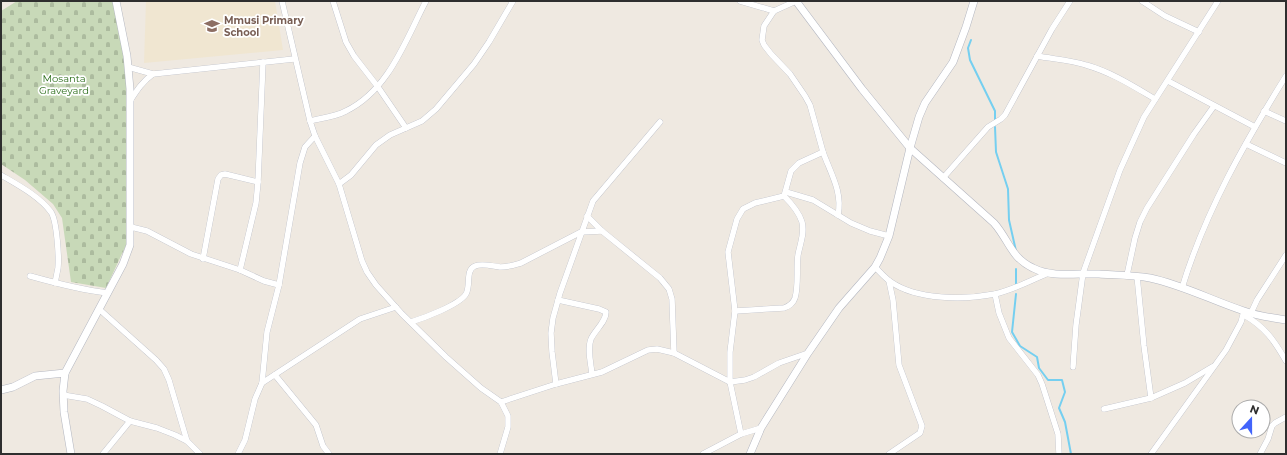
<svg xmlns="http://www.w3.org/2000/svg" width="1287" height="455" font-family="Montserrat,sans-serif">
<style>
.education{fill:#f0e6d1}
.cemetery{fill:url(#cemetery-stones)}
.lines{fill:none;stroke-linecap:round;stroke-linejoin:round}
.stream{stroke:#75cff0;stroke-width:2}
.minor-casing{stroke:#b4b7c1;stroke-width:6}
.tertiary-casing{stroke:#b4b7c1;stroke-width:8}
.minor{stroke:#fff;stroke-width:5.5}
.tertiary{stroke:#fff;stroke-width:7}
.labels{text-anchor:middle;stroke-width:3.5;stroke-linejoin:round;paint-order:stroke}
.education-label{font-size:10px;font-weight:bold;fill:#785e54;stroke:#fff;text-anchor:start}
.park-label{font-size:10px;fill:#2c6e1b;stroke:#fff}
</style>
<defs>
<pattern id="cemetery-stones" width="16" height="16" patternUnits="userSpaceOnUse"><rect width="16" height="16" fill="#c8d9b8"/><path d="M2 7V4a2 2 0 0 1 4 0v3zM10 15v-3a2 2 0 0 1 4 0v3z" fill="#acbb9e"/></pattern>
</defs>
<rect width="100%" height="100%" fill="#efe9e1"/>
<path class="education" d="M146,1h129l8,49 -139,13z"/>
<path class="cemetery" d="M17,1h100l10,84 1,156 -22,47 -35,-6 -9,-64 -9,-14 -28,-24 -24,-16v-153z"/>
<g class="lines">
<g class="stream">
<path d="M971,40l-3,8 2,12 25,51v9"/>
<path d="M995,127l1,25 12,37 1,31 7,31"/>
<path d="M1016,284v-15"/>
<path d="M1016,294l-4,38 8,14 17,11 2,11 9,12h14l3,12 -6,16 6,14 6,32"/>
</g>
<g class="minor-casing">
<g id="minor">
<path d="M282,1l28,120 5,15 24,48 23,77 5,11 9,13 26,29 44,43 35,31 20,14 7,14v11l-8,27"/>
<path d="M333,1l13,41 8,14 24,31 28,41"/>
<path d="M740,1l34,10"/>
<path d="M1142,1l23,15 34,16"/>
<path d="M1037,56c16,3 33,4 49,9 25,7 47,21 69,34"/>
<path d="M128,67l25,7"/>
<path d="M1168,81l87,46"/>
<path d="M130,101c7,-11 13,-20 23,-27l141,-15"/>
<path d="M1264,111l22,10"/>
<path d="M310,121c11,-3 25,-4 36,-10 43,-21 59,-70 80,-110"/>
<path d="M1246,144l40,19"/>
<path d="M823,152c7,20 20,40 15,63"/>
<path d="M1,175c17,10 38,21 50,37 6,9 8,45 7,56 -1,5 -2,10 -3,15"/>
<path d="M943,178l45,-51 13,-8 4,-4 47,-86 18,-28"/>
<path d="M339,184l12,-9 25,-30 14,-10 32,-14 14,-12 38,-45 15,-22 24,-41"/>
<path d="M786,192l27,8 38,23 19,8 19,5"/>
<path d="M587,216l15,15 58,47 9,11 3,10 2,54"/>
<path d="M131,227l16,4 44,23 49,16 24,11 15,4"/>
<path d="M203,259l15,-80 3,-4 4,-1 33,8"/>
<path d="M875,267c5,5 10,11 16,15 26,18 73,18 104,12 18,-4 35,-13 51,-20"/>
<path d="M240,270l16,-67 2,-21 5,-120"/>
<path d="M1127,275l8,-37 5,-16 7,-14 47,-74 20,-28"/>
<path d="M30,276c25,7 51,14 78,17"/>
<path d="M1137,276l7,70 7,52"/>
<path d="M889,281l4,19 6,65 23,61 -2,7 -31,21"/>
<path d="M1182,288c23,-76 63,-146 104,-212"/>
<path d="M995,294l4,19 10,25 29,37 4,9 16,50 1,20"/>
<path d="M558,300l41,9 7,3c0,10 -11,18 -15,27 -4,10 0,25 1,35"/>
<path d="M99,309l57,51 8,9 5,11 18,61"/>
<path d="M735,311l49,-3c5,-2 9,-4 11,-10 4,-13 1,-29 3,-43 2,-11 7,-22 4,-33 -3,-10 -11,-19 -18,-26"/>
<path d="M1251,313l6,-13 29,-45"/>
<path d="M1244,315c21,12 30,25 42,46"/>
<path d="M411,322c13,-4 48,-17 55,-28 5,-8 -1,-24 9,-28 7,-3 17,0 25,1 8,0 14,-2 21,-4l60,-31 21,-1"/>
<path d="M1073,367l3,-42 7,-52 37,-103 24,-53 74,-116"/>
<path d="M275,375l41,50 7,21 6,8"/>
<path d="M262,383l5,-51 12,-47 21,-122 5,-16 10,-11"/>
<path d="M556,384l-4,-32 -1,-19 2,-15 7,-25 33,-92 67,-79"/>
<path d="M63,395l24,4 15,7 28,15 27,7 18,7 12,6 13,13"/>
<path d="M501,402l55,-18 46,-12 46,-22 9,-1 17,4 56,29 15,-2 9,-3 25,-14 29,-10"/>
<path d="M1104,409l47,-11 34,-15 27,-16"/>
<path d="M741,434l-11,-52v-30l5,-41 -7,-59 9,-33 6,-10 12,-6 29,-7 7,-25 8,-8 24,-11 -13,-47 -5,-9 -15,-22 -19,-20 -7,-9 -2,-5 2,-14 10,-15 22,-10"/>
<path d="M103,454l27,-33"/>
<path d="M238,454l7,-14 10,-41 7,-16 98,-64 36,-12"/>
<path d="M703,454l38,-20 20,-6"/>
<path d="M1151,454l75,-104 15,-28 3,-11"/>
<path d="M1260,454l8,-15 4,-13 3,-3 11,-6"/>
</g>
</g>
<g class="tertiary-casing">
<g id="tertiary">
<path d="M796,1l66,88 48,59 84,75c15,17 17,35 39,45 20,10 44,5 66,6 17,1 34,1 51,4 33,7 63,23 94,33 14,5 28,7 42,9"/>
<path d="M1,390l12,-3 22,-11 30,-3"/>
<path d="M71,454l-7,-42 -1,-21 2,-18 58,-109 7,-19v-156l-3,-33 -11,-55"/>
<path d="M750,454l11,-26 47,-75 31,-45 36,-41 5,-9 9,-22 21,-88 9,-31 6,-14 28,-41 13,-35 8,-26"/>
</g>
</g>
<use href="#minor" class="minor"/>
<use href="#tertiary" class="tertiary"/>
</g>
<defs>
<g id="school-bare" transform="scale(1.2)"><path d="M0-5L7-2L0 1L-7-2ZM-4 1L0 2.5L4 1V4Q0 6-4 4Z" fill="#8d6e63" stroke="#fff" stroke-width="2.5" paint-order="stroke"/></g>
</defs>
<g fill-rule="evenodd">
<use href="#school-bare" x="212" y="26"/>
</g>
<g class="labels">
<g class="education-label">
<text x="224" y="24">Mmusi Primary<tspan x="224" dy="12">School</tspan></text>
</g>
<g class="park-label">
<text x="64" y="82">Mosanta<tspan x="64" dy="12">Graveyard</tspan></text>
</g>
</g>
<rect width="1287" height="455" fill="none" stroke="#2e2e2e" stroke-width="4"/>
<g transform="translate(1251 419) rotate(21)"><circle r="19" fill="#ffffff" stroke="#ababab"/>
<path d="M0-3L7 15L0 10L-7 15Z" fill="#4264fb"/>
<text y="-6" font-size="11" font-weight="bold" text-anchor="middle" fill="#2e2e2e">N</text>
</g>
</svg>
